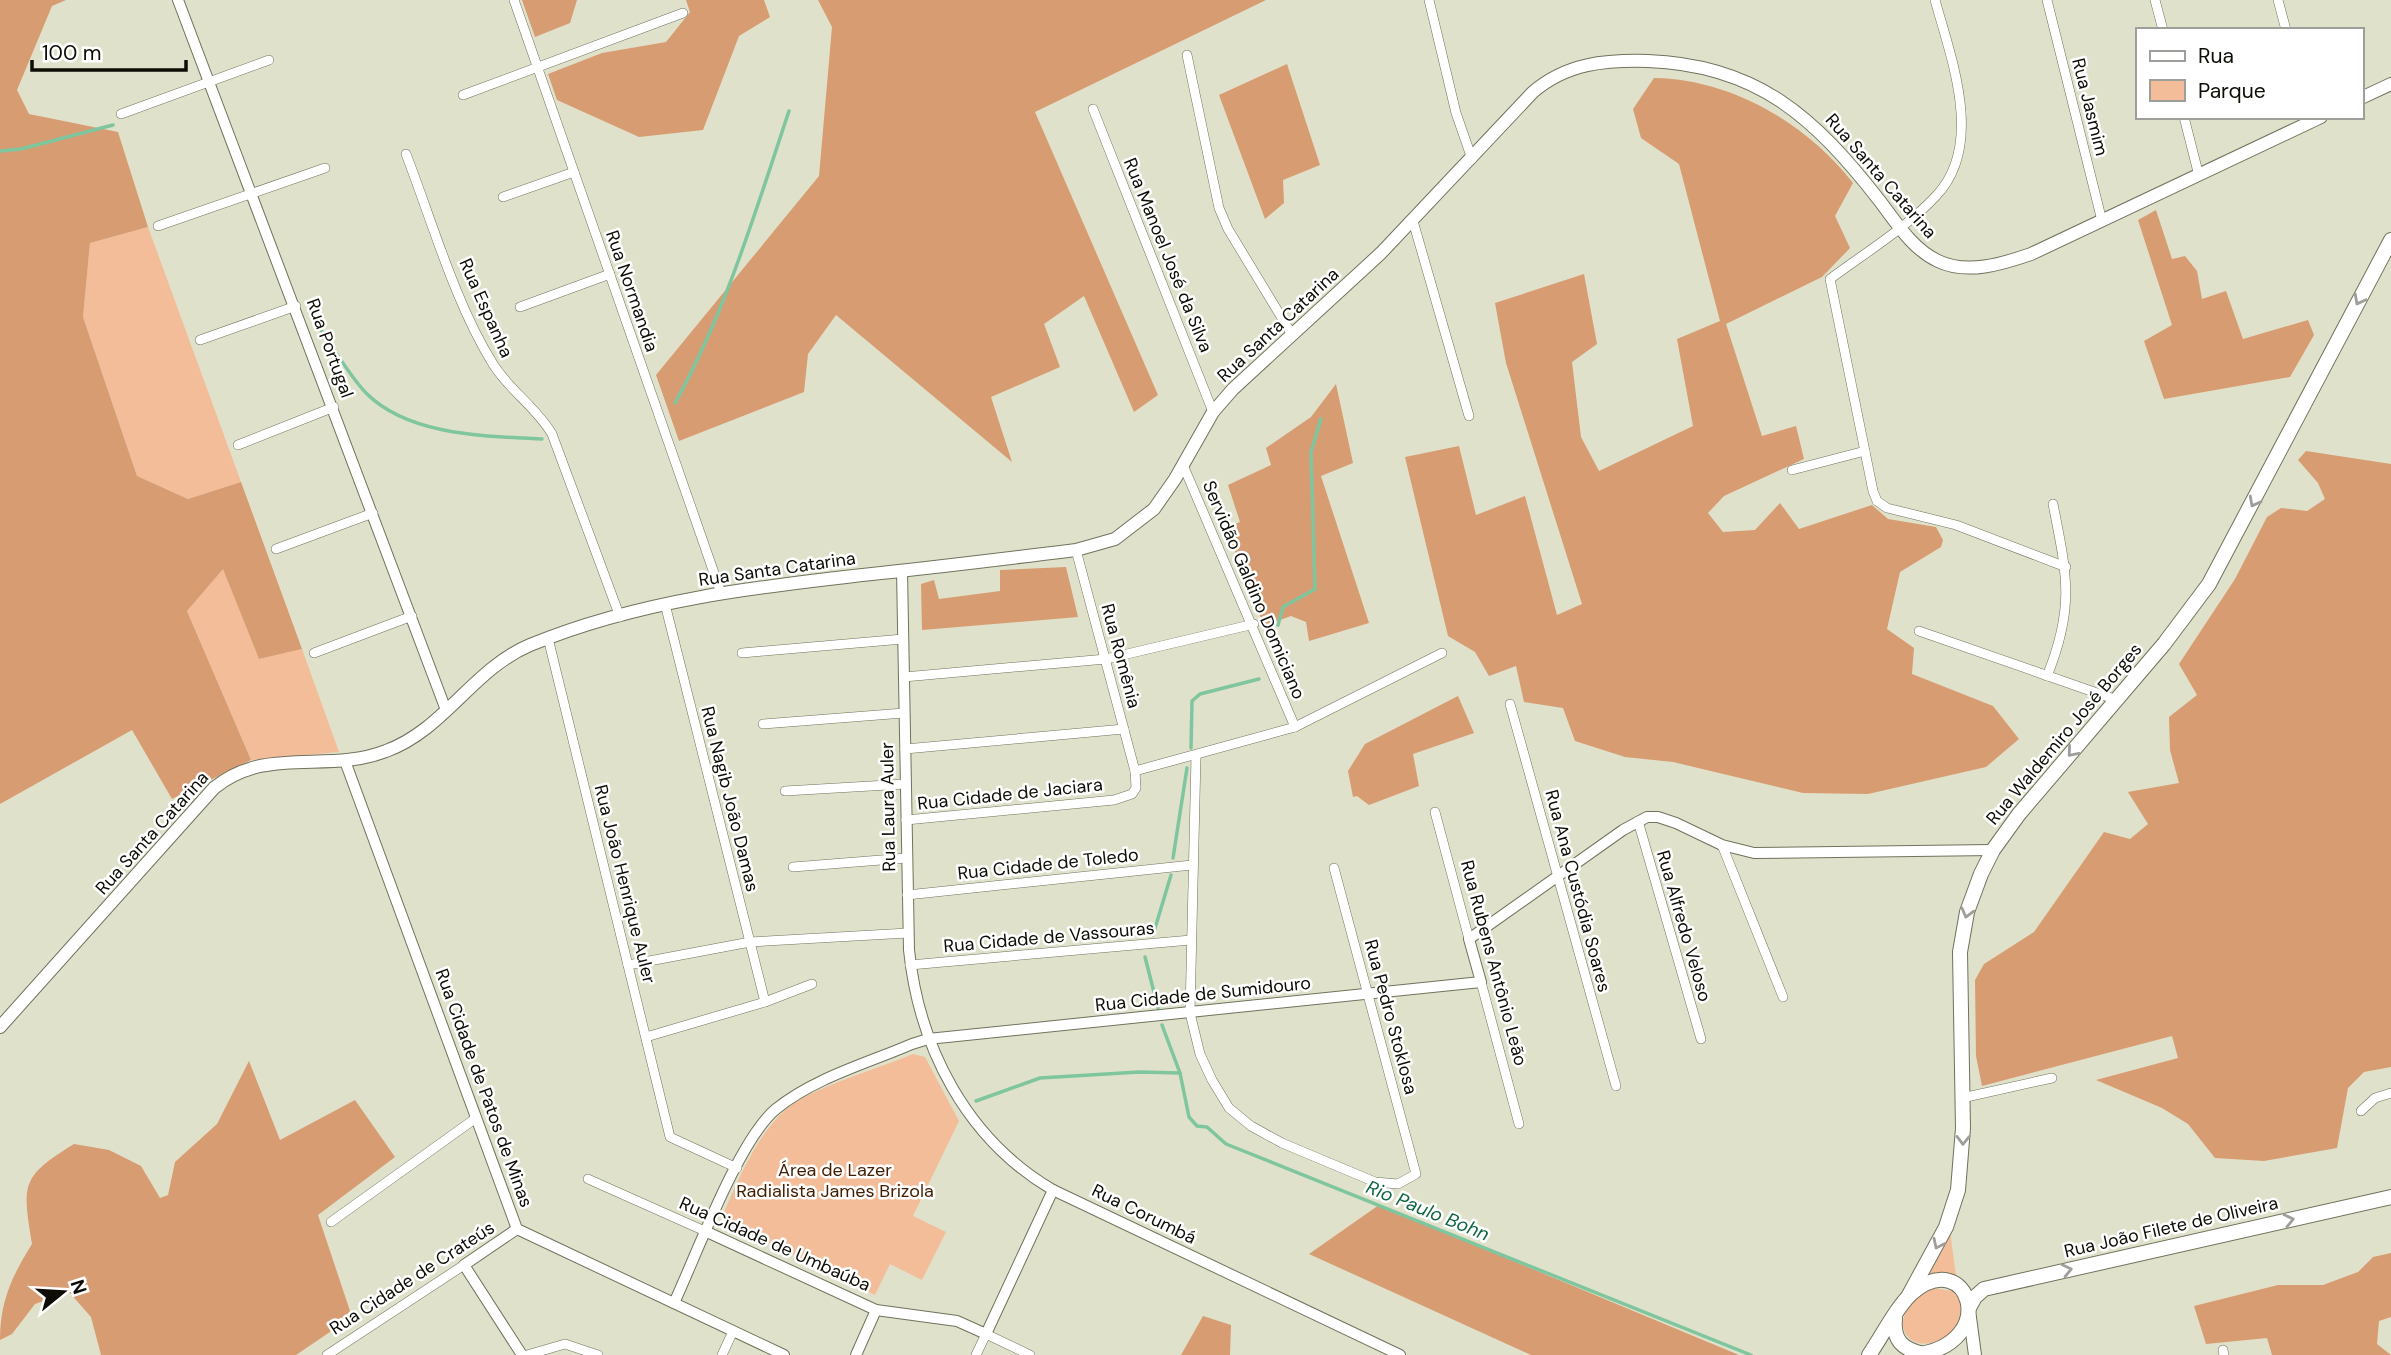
<svg xmlns="http://www.w3.org/2000/svg" width="2391" height="1355" font-family="'DM Sans',sans-serif">
<style>
.green{fill:#f2bd98}
.forest{fill:#d79c72}
.lines{fill:none;stroke-linecap:round;stroke-linejoin:round}
.stream{stroke:#7fc69f;stroke-width:3.5}
.minor-casing{stroke:#71725d;stroke-width:10}
.tertiary-casing{stroke:#71725d;stroke-width:12}
.secondary-casing{stroke:#71725d;stroke-width:14}
.primary-casing{stroke:#71725d;stroke-width:16}
.minor{stroke:#fff;stroke-width:9}
.tertiary{stroke:#fff;stroke-width:10}
.secondary{stroke:#fff;stroke-width:12}
.primary{stroke:#fff;stroke-width:14}
.oneway{stroke:#9e9e9b}
.labels{text-anchor:middle;stroke-width:5;stroke-linejoin:round;paint-order:stroke}
.street-label{font-size:18px;fill:#0d0d06;stroke:#fff}
.park-label{font-size:18px;fill:#431d00;stroke:#fff}
.water-label{font-size:19px;font-style:italic;fill:#0e6541;stroke:#fff}
</style>
<rect width="100%" height="100%" fill="#e0e1ca"/>
<g class="green">
<path d="M148,227l93,255 -53,17 -51,-23 -54,-159 7,-74z"/>
<path d="M223,568l36,91 43,-10 37,103 -88,8 -64,-149z"/>
<path d="M913,1054l12,3 34,64 -46,95 33,16 -24,48 -32,-16 -15,31 -154,-76c17,-38 35,-86 69,-113 25,-19 92,-39 123,-52z"/>
<path d="M1950,1231l6,45 -27,-1z"/>
<path d="M1933,1288l19,3c8,7 15,17 10,28 -5,12 -11,16 -22,22 -41,14 -54,-32 -7,-53z"/>
</g>
<g class="forest">
<path d="M0,0h66l-14,6 -35,84 12,24 89,18 30,95 -58,16 -7,74 54,159 51,23 53,-17 61,167 -43,10 -36,-90 -36,42 64,149 -79,39 -40,-69 -132,74z"/>
<path d="M522,0h55l-7,23 -35,14z"/>
<path d="M686,0h78l6,17 -31,19 -36,94 -64,7 -82,-37 -9,-26 54,-21 64,-11 24,-30z"/>
<path d="M818,0h448l-231,112 123,283 -24,17 -50,-116 -40,28 16,43 -69,30 21,65 -176,-147 -28,39 -4,38 -125,49 -23,-66 163,-199 13,-149z"/>
<path d="M1287,64l33,101 -37,15 1,23 -19,16 -46,-124z"/>
<path d="M1654,78c77,1 152,45 199,105l-18,33 15,32 -28,29 -96,47 36,112 34,-10 8,33 -80,37 -16,17 15,19 32,-2 25,-27 19,26 73,-24 16,14 48,8 7,13 -2,7 -41,25 -13,57 27,19 -2,26 81,32 26,33 -33,28 -118,27 -65,-1 -130,-31 -48,-5 -50,-16 -12,-33 -39,-6 -8,-36 -27,10 -14,-24 -27,-16 -43,-179 54,-11 17,69 49,-19 32,119 25,-11 -76,-241 -11,-60 89,-29 13,70 -25,18 9,75 18,34 94,-45 -16,-87 43,-18 -41,-157 -38,-26 -8,-29z"/>
<path d="M2156,210l16,49 13,-3 12,15 5,28 24,-8 17,48 65,-19 6,15 -24,42 -126,22 -20,-58 28,-16 -34,-105z"/>
<path d="M1336,384l17,79 -32,13 48,147 -60,18 -3,-19 -15,-6 -27,10 -38,-98 14,-6 -12,-37 43,-20 -5,-17 45,-31z"/>
<path d="M2306,451l85,13v603l-27,5 -16,16 -11,60 -73,13 -49,-3 -27,-34 -26,-16 -66,-28 82,-22 -6,-22 -190,50 -6,-30 -1,-76 9,-16 50,-32 70,-100 26,7 18,-15 -20,-32 51,-9 -9,-33 -1,-33 28,-22 -18,-31 56,-85 32,-62 14,-9 26,3 18,-12 -7,-16 -20,-23z"/>
<path d="M1066,567l12,50 -156,13 -1,-46 13,-4 5,19 61,-8v-21z"/>
<path d="M1458,696l16,37 -61,21 6,32 -50,19 -12,-9 -4,1 -5,-26 17,-27z"/>
<path d="M249,1061l31,79 75,-40 40,57 -77,58 34,102 -56,38h-195l-10,-38 -22,-25 -34,12 -23,30 -12,6c0,-39 12,-64 32,-96 -10,-61 -11,-67 42,-100l35,6 32,16 19,32 8,-3 7,-33 42,-38z"/>
<path d="M1379,1205l360,150h-208l-222,-101z"/>
<path d="M2391,1253v64l-12,4 -2,23 14,11h-119l-5,-17 -61,6 -12,-38 84,-21h45l35,-13 15,-15z"/>
<path d="M1203,1316l28,9 -1,30h-49z"/>
</g>
<g class="lines">
<g class="stream">
<path d="M0,151l21,-2 92,-24"/>
<path d="M318,326c16,22 30,48 48,67 43,43 119,43 176,46"/>
<path d="M675,403c51,-92 81,-193 114,-292"/>
<path d="M1278,625l5,-18 32,-18 -4,-137 10,-33"/>
<path d="M1191,748l1,-47 8,-7 59,-15"/>
<path d="M1173,858l14,-90"/>
<path d="M1153,935l18,-60"/>
<path d="M1145,957l13,51"/>
<path d="M1162,1025l18,48 9,44 8,9 10,1 19,17 525,211"/>
<path d="M976,1101l64,-23 99,-6 41,1"/>
</g>
<g class="minor-casing">
<g id="minor">
<path d="M514,0l207,593"/>
<path d="M1429,0l27,113 16,46"/>
<path d="M1935,0c16,58 50,145 1,196 -30,32 -71,57 -106,83l43,212 4,10 10,7 69,17 110,42"/>
<path d="M2047,0l55,221"/>
<path d="M2155,0l8,30"/>
<path d="M2278,0l8,30"/>
<path d="M1187,55l32,153 9,21 63,104"/>
<path d="M463,95l220,-82"/>
<path d="M1093,109l120,303"/>
<path d="M121,114l148,-54"/>
<path d="M2184,117l15,59"/>
<path d="M406,154c26,67 49,149 87,210 17,27 43,43 59,70l68,183"/>
<path d="M503,197l71,-25"/>
<path d="M1413,221l56,195"/>
<path d="M158,226l167,-58"/>
<path d="M520,307l90,-33"/>
<path d="M200,340l96,-34"/>
<path d="M238,445l96,-38"/>
<path d="M1183,465l112,262"/>
<path d="M1792,470l73,-19"/>
<path d="M276,549l97,-36"/>
<path d="M665,604l100,398"/>
<path d="M1919,631l198,69"/>
<path d="M548,638l122,499 67,31"/>
<path d="M314,653l98,-37"/>
<path d="M742,653l161,-14"/>
<path d="M2047,676c28,-69 20,-101 6,-172"/>
<path d="M904,677l202,-18 148,-35"/>
<path d="M1510,704l106,382"/>
<path d="M763,724l141,-11"/>
<path d="M905,749l219,-20"/>
<path d="M1196,756l-6,257 10,41 12,26 17,28 22,18 31,17 93,39 23,2 18,-10 -82,-306"/>
<path d="M1135,771l160,-44 147,-74"/>
<path d="M785,791l120,-7"/>
<path d="M1435,812l34,127"/>
<path d="M906,820l208,-20 18,-6 4,-6 -1,-17 -59,-221"/>
<path d="M1638,821l63,218"/>
<path d="M1722,845l61,152"/>
<path d="M793,867l113,-9"/>
<path d="M907,895l285,-30"/>
<path d="M628,965l122,-23 158,-9"/>
<path d="M910,965l281,-25"/>
<path d="M1481,982l38,142"/>
<path d="M646,1037l119,-35 47,-18"/>
<path d="M1962,1098l90,-20"/>
<path d="M2361,1111l14,-13 16,-5"/>
<path d="M588,1179l119,53"/>
<path d="M331,1222l145,-104"/>
<path d="M2223,1350l1,5"/>
<path d="M327,1355l137,-90"/>
<path d="M527,1355l38,-11 33,11"/>
<path d="M722,1355l11,-24"/>
<path d="M976,1355l10,-21 44,21"/>
</g>
</g>
<g class="tertiary-casing">
<g id="tertiary">
<path d="M178,0l268,710"/>
<path d="M902,571l7,379c10,97 57,189 144,240l347,165"/>
<path d="M345,761l172,468 267,126"/>
<path d="M517,1229l-53,36 58,90"/>
<path d="M707,1232l169,78 81,11 29,13 67,-144"/>
<path d="M674,1303c22,-47 65,-164 102,-194 38,-31 92,-46 136,-65l16,-5 553,-57 -12,-43 154,-109 24,-13h11l18,6 46,22 32,8 239,-3"/>
<path d="M856,1355l20,-45"/>
</g>
</g>
<g class="secondary-casing">
<g id="secondary">
<path d="M2361,98l30,-14"/>
<path d="M0,1027l214,-239c53,-43 113,-14 172,-37 58,-21 87,-82 144,-106 111,-46 233,-59 351,-72 65,-7 130,-15 195,-23l39,-11 39,-30 21,-30 38,-67 20,-23 148,-136 152,-161c34,-29 72,-32 115,-31 110,4 167,57 231,139 17,22 33,49 59,61 29,14 64,3 93,-7l290,-137"/>
<path d="M1969,1310l6,45"/>
</g>
</g>
<g class="primary-casing">
<g id="primary">
<path d="M1909,1295l37,-68 12,-37 5,-62 -3,-176 7,-40 14,-38 12,-24 26,-36 145,-170 45,-60 182,-344"/>
<path d="M1969,1308l6,-11 9,-8 407,-92"/>
<path d="M1895,1319c-2,21 7,30 28,35"/>
<path d="M1869,1355c12,-17 28,-49 43,-62 56,-48 91,50 3,62"/>
</g>
</g>
<use href="#minor" class="minor"/>
<use href="#tertiary" class="tertiary"/>
<use href="#secondary" class="secondary"/>
<use href="#primary" class="primary"/>
</g>
<defs><path id="oneway-chevron" d="M-2-3.5L2.5 0L-2 3.5" fill="none" stroke-width="1.6" stroke-linecap="round" stroke-linejoin="round" transform="scale(1.75)"/></defs>
<g class="oneway">
<use href="#oneway-chevron" transform="translate(2359 300) rotate(118)"/>
<use href="#oneway-chevron" transform="translate(2254 502) rotate(118)"/>
<use href="#oneway-chevron" transform="translate(2072 752) rotate(131)"/>
<use href="#oneway-chevron" transform="translate(1967 913) rotate(105)"/>
<use href="#oneway-chevron" transform="translate(1963 1140) rotate(91)"/>
<use href="#oneway-chevron" transform="translate(2289 1220) rotate(-13)"/>
<use href="#oneway-chevron" transform="translate(1938 1244) rotate(116)"/>
<use href="#oneway-chevron" transform="translate(2067 1270) rotate(-13)"/>
</g>
<g class="labels">
<g class="street-label">
<text transform="translate(2090 107) rotate(76)" y="6">Rua Jasmim</text>
<text transform="translate(1881 176) rotate(49)" y="6">Rua Santa Catarina</text>
<text transform="translate(1168 255) rotate(68)" y="6">Rua Manoel José da Silva</text>
<text transform="translate(632 291) rotate(71)" y="6">Rua Normandia</text>
<text transform="translate(486 308) rotate(66)" y="6">Rua Espanha</text>
<text transform="translate(1278 325) rotate(-43)" y="6">Rua Santa Catarina</text>
<text transform="translate(330 348) rotate(70)" y="6">Rua Portugal</text>
<text transform="translate(777 569) rotate(-8)" y="6">Rua Santa Catarina</text>
<text transform="translate(1254 590) rotate(67)" y="6">Servidão Galdino Domiciano</text>
<text transform="translate(1121 656) rotate(75)" y="6">Rua Romênia</text>
<text transform="translate(2064 734) rotate(-50)" y="6">Rua Waldemiro José Borges</text>
<text transform="translate(1010 794) rotate(-6)" y="6">Rua Cidade de Jaciara</text>
<text transform="translate(730 799) rotate(76)" y="6">Rua Nagib João Damas</text>
<text transform="translate(888 807) rotate(-91)" y="6">Rua Laura Auler</text>
<text transform="translate(152 833) rotate(-48)" y="6">Rua Santa Catarina</text>
<text transform="translate(1048 864) rotate(-6)" y="6">Rua Cidade de Toledo</text>
<text transform="translate(625 884) rotate(76)" y="6">Rua João Henrique Auler</text>
<text transform="translate(1578 891) rotate(75)" y="6">Rua Ana Custódia Soares</text>
<text transform="translate(1684 926) rotate(74)" y="6">Rua Alfredo Veloso</text>
<text transform="translate(1049 937) rotate(-5)" y="6">Rua Cidade de Vassouras</text>
<text transform="translate(1494 963) rotate(75)" y="6">Rua Rubens Antônio Leão</text>
<text transform="translate(1203 994) rotate(-6)" y="6">Rua Cidade de Sumidouro</text>
<text transform="translate(1391 1017) rotate(75)" y="6">Rua Pedro Stoklosa</text>
<text transform="translate(484 1088) rotate(70)" y="6">Rua Cidade de Patos de Minas</text>
<text transform="translate(1144 1214) rotate(26)" y="6">Rua Corumbá</text>
<text transform="translate(2171 1227) rotate(-13)" y="6">Rua João Filete de Oliveira</text>
<text transform="translate(775 1244) rotate(24)" y="6">Rua Cidade de Umbaúba</text>
<text transform="translate(412 1278) rotate(-33)" y="6">Rua Cidade de Crateús</text>
</g>
<g class="park-label">
<text x="835" y="1176">Área de Lazer<tspan x="835" dy="21">Radialista James Brizola</tspan></text>
</g>
<g class="water-label">
<text transform="translate(1428 1210) rotate(22)" y="7">Rio Paulo Bohn</text>
</g>
</g>
<rect x="2136" y="28" width="228" height="91" fill="#ffffff" stroke="#9e9e9b" stroke-width="2"/>
<rect x="2150" y="51" width="35" height="10" fill="#ffffff" stroke="#9e9e9b" stroke-width="2"/>
<text x="2198" y="63" font-size="21" fill="#0d0d06">Rua</text>
<rect x="2150" y="80" width="35" height="21" fill="#f2bd98" stroke="#9e9e9b" stroke-width="2"/>
<text x="2198" y="98" font-size="21" fill="#0d0d06">Parque</text>
<g transform="translate(63 1292) rotate(72)" stroke="#ffffff" stroke-width="5" paint-order="stroke">
<path d="M0-5L12 26L0 18L-12 26Z" fill="#0d0d06"/>
<text y="-10" font-size="19" font-weight="bold" text-anchor="middle" fill="#0d0d06">N</text>
</g>
<path d="M32 60v10h154v-10" fill="none" stroke="#0d0d06" stroke-width="3.5"/>
<text x="42" y="60" font-size="21" fill="#0d0d06" stroke="#ffffff" stroke-width="5" paint-order="stroke">100 m</text>
</svg>
